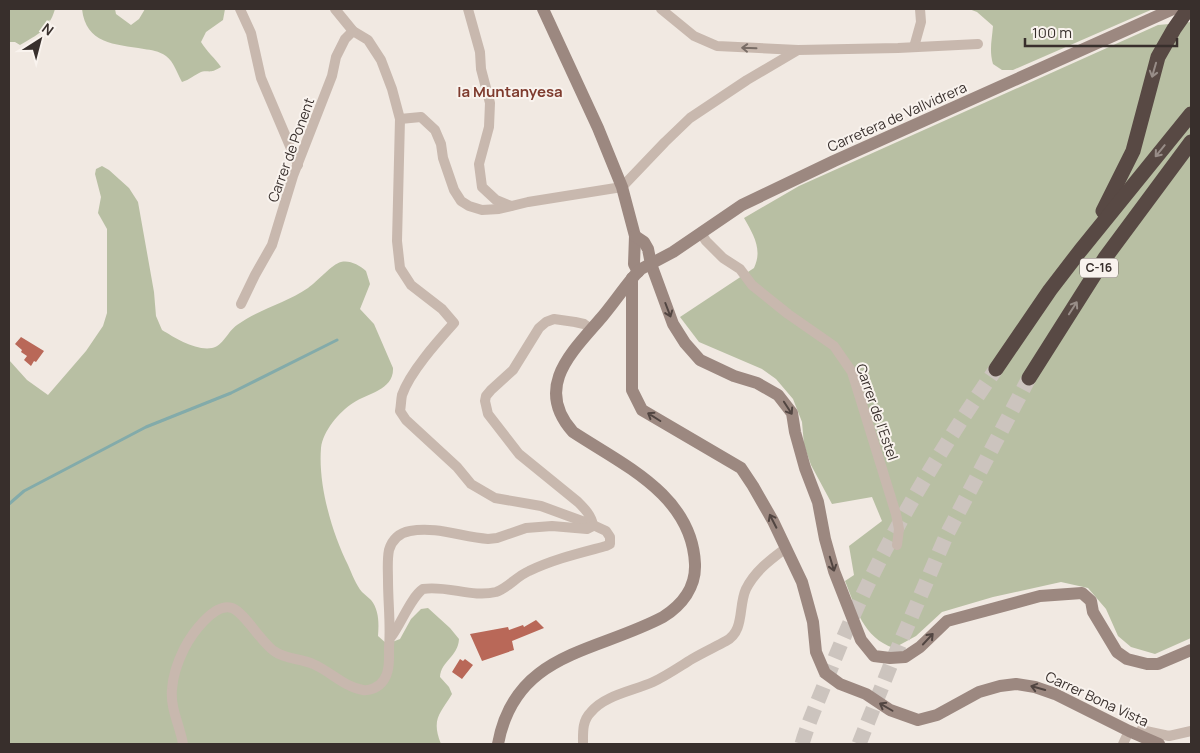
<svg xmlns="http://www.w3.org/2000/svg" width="1200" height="753" font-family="Manrope,sans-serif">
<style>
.green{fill:#b8bfa3}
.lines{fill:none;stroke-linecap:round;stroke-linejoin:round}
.stream{stroke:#83abaa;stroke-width:3}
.building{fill:#b96858}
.highway-tunnel{stroke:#ccc4be;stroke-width:15;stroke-dasharray:15 8;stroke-linecap:butt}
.street{stroke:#c8b8ae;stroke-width:10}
.secondary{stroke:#9c8880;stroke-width:12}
.highway{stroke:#584944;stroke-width:15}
.oneway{stroke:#796d66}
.oneway2{stroke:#988d88}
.oneway3{stroke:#514541}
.labels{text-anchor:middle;stroke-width:4;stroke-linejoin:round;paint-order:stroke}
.shield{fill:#f9f3ee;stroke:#726a66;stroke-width:1}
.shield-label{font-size:12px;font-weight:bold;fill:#382f2c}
.street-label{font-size:14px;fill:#382f2c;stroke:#f9f3ee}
.neighbourhood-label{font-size:15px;font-weight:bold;fill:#7e3b2e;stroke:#f9f3ee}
</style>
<rect width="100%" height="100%" fill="#f1e9e2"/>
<g class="green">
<path d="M9,9h46c-6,21 -18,26 -35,36l-5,-3h-6z"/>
<path d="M82,9h33l1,5 15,11 8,-6 6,-10h80l-2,11 -17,12 -5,10c6,10 14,16 20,25 -11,7 -11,3 -20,5 -5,2 -12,8 -19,10 -5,-9 -8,-20 -16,-26 -7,-5 -15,-6 -22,-7 -30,-5 -58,-5 -62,-40z"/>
<path d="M969,9h184l-140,61h-11l-9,-6c-4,-14 -1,-24 0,-38l-16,-14z"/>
<path d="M1191,22v616l-36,16 -24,-7 -13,-11 -12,-27 -18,-21 -27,-6 -68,15 -51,15 -26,24 -22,12c-31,-10 -38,-40 -49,-67l9,-6 -5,-29 33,-25 -10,-24 -40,7 -21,-39 -7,-20 -2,-23 -9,-23 -17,-20 -14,-10 -63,-27 -19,-25 74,-49c9,-19 -1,-34 -10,-50l55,-32 359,-161z"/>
<path d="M102,166l7,4 20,18 9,14 16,90 2,24 6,14c13,8 34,21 50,18 11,-2 16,-17 25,-23 22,-16 49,-22 71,-37 10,-7 24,-24 33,-26 9,-2 18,3 25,9l4,13 -10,25 14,15 19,44c1,22 -25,25 -40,35 -14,9 -30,28 -32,45 -3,37 11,85 27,117 4,9 8,20 14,27 3,3 6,5 9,8 8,10 8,23 7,36l9,8 13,-5 11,-20 10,-10 7,-1 22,20 9,11c-1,18 -18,22 -19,38l9,10 3,7c-12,20 -21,25 -11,50h-432v-384l18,20 21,15 38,-44 17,-25 4,-13v-84l-9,-16 3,-16 -6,-23 1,-5z"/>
</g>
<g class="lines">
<path class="stream" d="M9,504l15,-13 122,-64 85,-34 106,-53"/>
</g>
<g class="building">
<path d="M21,337l23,14 -8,11 -2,-1 -3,5 -7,-6 3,-4 -6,-4 1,-2 -7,-6z"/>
<path d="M536,620l8,8 -32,13 2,9 -32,11 -12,-27 38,-7 1,3 14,-5 1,2z"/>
<path d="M460,659l3,2 2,-2 8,6 -11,14 -10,-7z"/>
</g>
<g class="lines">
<g class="highway-tunnel">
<path d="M802,744c7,-24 18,-47 27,-71 42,-108 100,-208 167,-304"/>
<path d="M859,744l32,-80 56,-130 82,-156"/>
</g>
<g class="street">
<path d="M240,9l11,24 10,45 37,87"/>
<path d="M335,9l18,22 15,9 13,20 11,29 8,30 -3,122 3,27 11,17 31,24 12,14c-17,19 -44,49 -52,72 -1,5 -1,11 -2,16l6,9 51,47 14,17 24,14 46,8 52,19 13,6 4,6v7l-4,2c-26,7 -52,13 -77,25 -12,5 -21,17 -33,21 -24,6 -49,-7 -73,-3 -12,8 -22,35 -32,48"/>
<path d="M468,9l12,43 1,17 9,34 -1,24 -10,37 3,23 14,13 15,6"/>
<path d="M661,9l33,27 23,10 81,4 100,-2 80,-4"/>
<path d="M914,47l7,-25 -1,-13"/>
<path d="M400,119l21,-2 14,13 6,14 2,14 11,32 7,11 8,5 13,4 17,-1 29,-7 94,-15 43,-45 25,-24 57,-38 51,-30"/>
<path d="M701,233l5,8 17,17 17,11 12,16 36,29 46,32 18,26 44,142 3,15 -2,16"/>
<path d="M241,304l14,-29 17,-30 21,-69 39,-100 4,-19 9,-18 8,-8"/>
<path d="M591,329l-7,-5 -9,-2 -21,-3 -8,3 -7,6 -26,42 -22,20 -5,6 -1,5 3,13 31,40 59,48c7,7 13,13 15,23"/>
<path d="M1138,735l3,-5 28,6 22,-5"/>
<path d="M183,744c-3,-18 -13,-36 -11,-55 1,-13 6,-28 12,-40 7,-14 30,-47 48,-41 12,4 29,34 42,43 12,9 26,7 39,13 17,7 31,23 50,26 7,1 16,-3 20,-9 7,-9 6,-22 6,-33 2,-22 -1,-45 -1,-68 0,-9 -1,-20 1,-30 3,-10 10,-17 21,-19 26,-5 52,6 78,8l9,-1 29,-10 26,-2 35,3 6,-3"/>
<path d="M583,744c0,-12 -1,-23 8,-32 14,-17 42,-21 62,-30 13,-6 26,-15 39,-23 12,-7 23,-12 34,-18 19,-10 12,-35 20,-52 9,-18 24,-29 40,-41"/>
<path d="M1123,744l6,-13"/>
</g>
<g class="secondary">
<path d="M543,9l55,119 24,59 13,49 -1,28 4,8"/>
<path d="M635,236l9,6 4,7 3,15 22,60 12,19 15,17 34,16 23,7 21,12 14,18 3,19 10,36 13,34 7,37 9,32 27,69 13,16 16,2 15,-1 15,-10 27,-26 93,-25 42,-3 9,8 2,11 24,40 10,7 20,5h11l33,-14"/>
<path d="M632,278v112l10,20 99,58 12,18 20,35 29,61 11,40 3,30 9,21 15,11 26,10 24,16 28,10 19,-5 42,-23 21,-6 16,-2 19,3 20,7 74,37 30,13"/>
<path d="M498,744c17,-92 97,-91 165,-127 19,-12 33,-30 32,-53 -3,-69 -72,-99 -122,-132 -40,-45 -1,-80 29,-115 11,-13 21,-28 33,-42l6,-6 32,-17 69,-47 92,-44 339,-152"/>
</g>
<g class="highway">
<path d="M1103,211l30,-60 25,-94 16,-28 14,-20"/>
<path d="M996,369l54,-79 30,-39 111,-137"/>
<path d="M1029,378l76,-120 86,-116"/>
</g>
</g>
<defs><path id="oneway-shaft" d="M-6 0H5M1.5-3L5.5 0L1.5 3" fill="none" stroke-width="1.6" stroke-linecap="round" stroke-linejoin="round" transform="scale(1.25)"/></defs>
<use class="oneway" href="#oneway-shaft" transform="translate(749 48) rotate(-178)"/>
<g class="oneway2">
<use href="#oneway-shaft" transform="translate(1154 70) rotate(106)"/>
<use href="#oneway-shaft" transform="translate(1160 151) rotate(129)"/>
<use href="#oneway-shaft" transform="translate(1073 308) rotate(-57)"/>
</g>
<g class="oneway3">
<use href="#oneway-shaft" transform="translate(668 310) rotate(69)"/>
<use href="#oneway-shaft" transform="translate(788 408) rotate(57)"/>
<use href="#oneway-shaft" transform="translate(654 417) rotate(-148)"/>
<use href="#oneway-shaft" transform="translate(773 521) rotate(-117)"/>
<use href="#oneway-shaft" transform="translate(832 564) rotate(73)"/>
<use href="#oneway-shaft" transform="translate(928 639) rotate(-47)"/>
<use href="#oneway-shaft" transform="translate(1038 688) rotate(-164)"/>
<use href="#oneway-shaft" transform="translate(886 707) rotate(-150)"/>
</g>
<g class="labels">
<rect class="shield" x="1080" y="258.5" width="38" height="19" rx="4"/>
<g class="shield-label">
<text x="1099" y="272">C-16</text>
</g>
<g class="street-label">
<text transform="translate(897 117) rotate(-24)" y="5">Carretera de Vallvidrera</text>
<text transform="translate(291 150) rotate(-70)" y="5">Carrer de Ponent</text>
<text transform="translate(877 412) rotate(71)" y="5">Carrer de l'Estel</text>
<text transform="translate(1097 699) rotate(25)" y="5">Carrer Bona Vista</text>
</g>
<g class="neighbourhood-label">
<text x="510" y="97">la Muntanyesa</text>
</g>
</g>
<rect width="1200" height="753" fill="none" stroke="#382f2c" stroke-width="20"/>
<g transform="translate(40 40) rotate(36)" stroke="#f9f3ee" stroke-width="4" paint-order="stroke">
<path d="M0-4L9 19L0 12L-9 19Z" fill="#382f2c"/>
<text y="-8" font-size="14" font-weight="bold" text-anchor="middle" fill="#382f2c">N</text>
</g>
<path d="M1025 38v8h152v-8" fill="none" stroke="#382f2c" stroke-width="2.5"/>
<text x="1032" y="38" font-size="15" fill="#382f2c" stroke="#f9f3ee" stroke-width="4" paint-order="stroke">100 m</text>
</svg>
